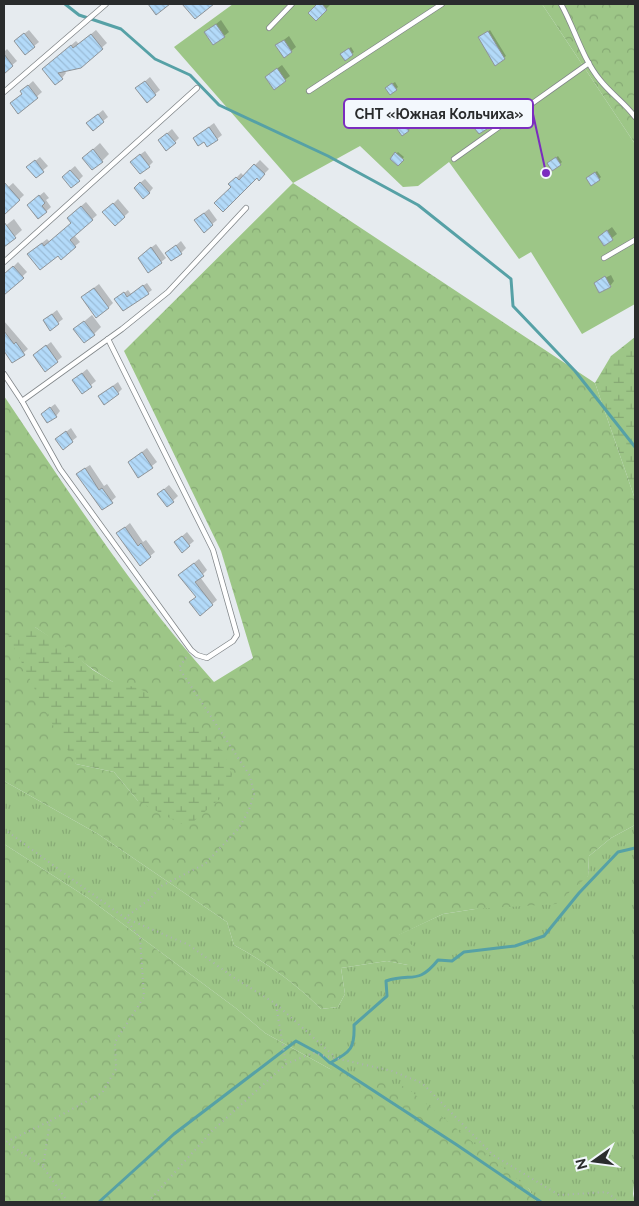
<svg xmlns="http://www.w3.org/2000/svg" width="639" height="1206" font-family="Raleway,sans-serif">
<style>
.grass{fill:url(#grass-tufts)}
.forest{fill:url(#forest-crowns);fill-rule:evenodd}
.wetland{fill:url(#wetland-marsh)}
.green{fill:#9dc687}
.shadow{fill:#0003}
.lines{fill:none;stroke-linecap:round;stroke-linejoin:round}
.stream{stroke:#56a1a6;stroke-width:3}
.building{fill:url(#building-back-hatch);stroke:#8f9498}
.lane-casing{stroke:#818689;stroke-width:6}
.path{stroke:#adb1b5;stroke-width:2;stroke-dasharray:1 4;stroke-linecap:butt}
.lane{stroke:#fff;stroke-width:4.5}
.leader{fill:none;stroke:#7b2cbf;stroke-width:2}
.callout-dot{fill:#7b2cbf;stroke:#f3f8fd;stroke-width:2}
.callout{fill:#f3f8fd;stroke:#7b2cbf;stroke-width:2}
.callout-label{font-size:14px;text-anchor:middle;font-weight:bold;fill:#2a2c2d}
</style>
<defs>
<pattern id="grass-tufts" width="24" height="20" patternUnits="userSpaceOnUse" patternTransform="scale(1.25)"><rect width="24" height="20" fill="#9dc687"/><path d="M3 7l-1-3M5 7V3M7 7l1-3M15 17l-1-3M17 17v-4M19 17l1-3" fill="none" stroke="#87aa75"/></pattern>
<pattern id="forest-crowns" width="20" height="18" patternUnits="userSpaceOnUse" patternTransform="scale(1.25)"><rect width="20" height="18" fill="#9dc687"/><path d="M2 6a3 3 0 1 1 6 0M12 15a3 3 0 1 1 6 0" fill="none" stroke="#87aa75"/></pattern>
<pattern id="wetland-marsh" width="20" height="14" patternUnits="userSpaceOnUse" patternTransform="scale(1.25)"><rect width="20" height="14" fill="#9dc687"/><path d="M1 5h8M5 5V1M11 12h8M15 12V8" fill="none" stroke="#87aa75"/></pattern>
<pattern id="building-back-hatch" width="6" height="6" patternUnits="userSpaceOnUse" patternTransform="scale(1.25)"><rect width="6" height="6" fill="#b3daf9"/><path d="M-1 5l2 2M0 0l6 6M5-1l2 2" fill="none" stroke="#9abbd6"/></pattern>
</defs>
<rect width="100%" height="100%" fill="#e6ebef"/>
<path class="grass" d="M4,781l94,53 129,88 7,23c33,18 60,37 87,64l17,-2 7,-13 -4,-26 46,-7 21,4 -10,-30 45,-21 32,-5 113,-33 1,-20 22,-18 24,-13v351l-2,18 2,8h-99l-7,-13 -199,-120 -65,-36 -28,-24 -149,-111 -84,-54z"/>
<g class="forest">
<path d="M542,4h93v140z"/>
<path d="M293,183l302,200 40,116v326l-24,13 -22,18 -1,20 -32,28 -81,5 -32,5 -44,21 22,17 -13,13 -21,-4 -46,7 4,26 -7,13 -17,2c-27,-27 -54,-46 -87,-64l-7,-23 -129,-88 -94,-53v-385c66,98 131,198 210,286l39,-24 -32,-107 -97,-200zM35,627c27,18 50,39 78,55l25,119 -24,-29 -38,-8z"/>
<path d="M4,844l84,54 149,111 28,24 65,36 76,18 123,102 7,13h-532z"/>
</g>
<g class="wetland">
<path d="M635,337v162l-40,-116 16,-27z"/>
<path d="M35,627l29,19 29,24 20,12 25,6 41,21 44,42 9,23 -2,12 -7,10 -30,26 -12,2 -43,-23 -24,-29 -38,-8 -26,-44 -42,-85z"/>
</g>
<path class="green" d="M233,4h309l93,140v160l-53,30 -51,-82 -12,7 -70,-97 -31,24 -15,1 -43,-41 -67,37 -119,-136z"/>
<g class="shadow">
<path d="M318,4h13l-15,15 -7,-6z"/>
<path d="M221,20l8,12 -5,4 -18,-4z"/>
<path d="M29,30l10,12 -5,4 -14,-9z"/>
<path d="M96,30l11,13 -27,24 -16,3 2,3 -4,5 -14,-13 28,-24 3,3z"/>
<path d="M490,30l16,26 -10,8 -14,-28z"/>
<path d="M289,36l7,11 -11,9 -8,-11z"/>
<path d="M351,47l3,5 -9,7 -2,-6z"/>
<path d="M7,49l10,12 -13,11v-20z"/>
<path d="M282,65l8,11 -16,12 -3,-15z"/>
<path d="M150,77l10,13 -5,4 -13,-10z"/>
<path d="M33,81l9,11 -23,20 4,-19 -1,-2z"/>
<path d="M395,82l3,5 -2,2 -7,-3z"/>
<path d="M103,110l5,7 -15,12 -1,-10z"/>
<path d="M214,123l8,12 -5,4 -23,-1z"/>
<path d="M406,123l4,6 -2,1 -8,-3z"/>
<path d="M172,129l7,9 -4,4 -11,-6z"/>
<path d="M100,143l9,11 -7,7 -11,-10z"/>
<path d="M145,151l8,11 -4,4 -12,-9z"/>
<path d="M398,152l6,5 -6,7 -7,-5z"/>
<path d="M558,156l4,6 -2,2 -10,-2z"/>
<path d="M40,157l8,9 -12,10 -3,-13z"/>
<path d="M260,160l9,9 -10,10 -2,-2 -24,10 1,-7 7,-7 3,3z"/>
<path d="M75,166l8,10 -4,4 -11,-8z"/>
<path d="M597,171l4,6 -2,2 -10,-2z"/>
<path d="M145,179l8,9 -4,5 -9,-10z"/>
<path d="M13,183l11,12 -18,17 -2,-3v-18z"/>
<path d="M44,192l5,6 -3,2 5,7 -12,11 -6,-17z"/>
<path d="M118,199l11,13 -14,13 -6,-17z"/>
<path d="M86,202l11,13 -23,20 6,7 -5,4 -13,12 -4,-4 -25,-4 14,-11 3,3 23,-20v-9z"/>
<path d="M209,209l8,11 -13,11 -4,-15z"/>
<path d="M14,219l8,11 -18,16v-19z"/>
<path d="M612,227l5,7 -13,10v-11z"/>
<path d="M181,241l5,7 -5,5h-14z"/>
<path d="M156,244l10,14 -5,4 -17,-9z"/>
<path d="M18,262l9,10 -23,22v-13l7,-6 2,-8z"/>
<path d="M611,275l3,6 -4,5 -15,-3z"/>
<path d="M147,283l5,7 -4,3 -32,7 12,-10 3,4z"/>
<path d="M99,284l14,19 -5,5 -21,-15z"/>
<path d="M57,310l6,9 -13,10 -6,-9z"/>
<path d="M92,315l9,12 -7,7 -19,-5z"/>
<path d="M4,321l24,28 -16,13 -8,-13z"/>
<path d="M51,342l11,15 -5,4 -23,-6z"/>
<path d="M87,369l9,12 -14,11 -8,-12z"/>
<path d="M118,382l4,7 -4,4 -19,3z"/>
<path d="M55,404l5,7 -4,5 -14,-2z"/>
<path d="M71,428l6,9 -14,11 -6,-9z"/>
<path d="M147,448l10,14 -18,14 -10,-14z"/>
<path d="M90,465l14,21 3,-2 9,13 -14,12 -20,-39z"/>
<path d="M169,485l9,11 -11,10 -4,-16z"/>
<path d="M130,523l13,19 3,-2 9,12 -15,12 -22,-31z"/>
<path d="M187,532l7,9 -12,10 -2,-13z"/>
<path d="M199,559l8,11 -7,7 17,23 -17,14 -3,-18 -13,-25z"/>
</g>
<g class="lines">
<g class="stream">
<path d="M65,4l14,11 42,14 34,30 35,16 29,30 109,51 90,49 93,74 2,27 62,65 60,76"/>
<path d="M331,1063l126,82 84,57"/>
<path d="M99,1202l75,-68 122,-93 24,13 10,9c21,-11 25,-15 24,-38l33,-29 -1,-15c26,-9 31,5 52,-21l14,1 12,-9 51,-6 29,-10 35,-43 39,-41 17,-4"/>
</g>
</g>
<g class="building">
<path d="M148,4h22l-14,11z"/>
<path d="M182,4h32l-19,15z"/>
<path d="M317,4h5l5,6 -11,11 -8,-8z"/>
<path d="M216,24l9,13 -12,8 -9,-13z"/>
<path d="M488,31l17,28 -10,7 -17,-29z"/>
<path d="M24,33l11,14 -10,8 -11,-14z"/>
<path d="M91,34l12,15 -22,19 -23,5 5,6 -8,6 -13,-16 29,-24 2,3z"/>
<path d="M284,40l8,12 -8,6 -9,-13z"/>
<path d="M349,48l4,7 -8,6 -5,-7z"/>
<path d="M4,54l9,12 -9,8z"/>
<path d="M277,68l9,13 -12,9 -9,-13z"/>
<path d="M145,81l11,14 -9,8 -12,-15z"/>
<path d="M392,83l5,7 -7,5 -5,-7z"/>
<path d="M28,85l10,13 -20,16 -8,-11 12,-9 -2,-3z"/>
<path d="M98,114l6,8 -11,9 -7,-8z"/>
<path d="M482,122l5,7 -8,5 -5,-6z"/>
<path d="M404,124l5,7 -7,5 -5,-7z"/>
<path d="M209,127l9,13 -11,7 -3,-5 -6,4 -5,-8z"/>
<path d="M167,133l9,10 -10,8 -8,-11z"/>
<path d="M93,149l10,13 -11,8 -10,-12z"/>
<path d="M395,152l9,8 -6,6 -8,-7z"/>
<path d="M140,154l10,13 -10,7 -10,-12z"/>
<path d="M556,157l5,8 -9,6 -5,-8z"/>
<path d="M35,160l9,12 -8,6 -10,-11z"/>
<path d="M254,164l11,10 -6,7 -2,-3 -34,34 -9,-9 17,-16 -3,-3 8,-7 3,3z"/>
<path d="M70,170l10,11 -9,7 -9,-11z"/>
<path d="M595,172l5,8 -9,6 -5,-8z"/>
<path d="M4,182l16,18 -16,15z"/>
<path d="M140,182l10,11 -7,6 -9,-11z"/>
<path d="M39,195l6,8 -3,3 5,6 -9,7 -11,-14z"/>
<path d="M113,203l12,14 -10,9 -13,-14z"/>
<path d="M81,206l12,14 -23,20 6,7 -15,13 -3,-4 -18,14 -13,-16 15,-11 2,3 27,-23 -4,-5z"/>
<path d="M204,213l9,12 -9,8 -10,-13z"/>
<path d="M4,222l12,16 -12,9z"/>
<path d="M607,230l6,10 -9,6 -6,-9z"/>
<path d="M176,245l6,9 -11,7 -6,-8z"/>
<path d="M151,247l11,16 -14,10 -10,-15z"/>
<path d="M13,266l11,12 -20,17v-21z"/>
<path d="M605,276l6,11 -12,6 -5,-10z"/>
<path d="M143,285l6,9 -26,17 -9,-12 10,-7 3,5z"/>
<path d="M94,288l15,20 -13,10 -15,-21z"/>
<path d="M52,314l7,10 -9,7 -7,-11z"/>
<path d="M84,321l11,14 -11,8 -11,-14z"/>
<path d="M4,331l10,13 2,-2 9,13 -13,8 -8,-12z"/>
<path d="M46,345l12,17 -13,10 -12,-17z"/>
<path d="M82,373l10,14 -10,7 -10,-14z"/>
<path d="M113,386l6,8 -15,11 -6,-9z"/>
<path d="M50,407l7,10 -10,6 -6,-9z"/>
<path d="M66,431l7,11 -10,8 -8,-11z"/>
<path d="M142,452l11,16 -15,10 -10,-16z"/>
<path d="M85,468l14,22 3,-2 11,15 -11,7 -26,-36z"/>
<path d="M164,489l10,13 -7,5 -10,-13z"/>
<path d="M125,527l13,19 3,-3 10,14 -11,9 -24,-33z"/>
<path d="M182,536l8,10 -8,7 -8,-11z"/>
<path d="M194,563l10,13 -9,6 18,23 -13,11 -11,-14 7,-5 -18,-22z"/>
</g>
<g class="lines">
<g class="lane-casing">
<g id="lane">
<path d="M561,4c14,25 21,54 39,76 11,14 25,23 35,37"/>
<path d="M269,28l23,-24"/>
<path d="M309,91l133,-87"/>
<path d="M4,92l102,-88"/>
<path d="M454,159l135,-96"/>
<path d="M604,258l31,-18"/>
<path d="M4,262l193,-174"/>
<path d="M4,374l18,27 38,68 131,181 6,5 10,3 26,-17 4,-6 -24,-85 -105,-211"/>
<path d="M22,401l100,-72 46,-37 78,-84"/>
</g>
</g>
<g class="path">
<path d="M4,829l121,89 64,27 44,32 43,27 58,52"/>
<path d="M276,1005l10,59"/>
<path d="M43,1167l-37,-25 44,-21"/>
<path d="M68,1202l-25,-35 7,-46 52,-28 14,-24 -1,-27 29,-45 -4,-59 -15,-20 26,-20 10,-12 44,-22 34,-36 10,-18 5,-16 -4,-18 -71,-108 8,-12"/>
<path d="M148,1202l64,-71 74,-67 27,-11 79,18 30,12 71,72 66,40 48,-3 11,10"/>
</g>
<use href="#lane" class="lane"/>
</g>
<path class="leader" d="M546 173L533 114"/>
<circle class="callout-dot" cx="546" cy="173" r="5"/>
<rect class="callout" x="344" y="99" width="189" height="29" rx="5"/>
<g class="callout-label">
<text x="439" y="119">СНТ «Южная Кольчиха»</text>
</g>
<rect width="639" height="1206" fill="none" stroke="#2a2c2d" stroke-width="10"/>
<g transform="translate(594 1161) rotate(256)" stroke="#f3f8fd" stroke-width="4" paint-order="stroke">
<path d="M0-4L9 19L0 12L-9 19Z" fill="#2a2c2d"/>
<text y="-8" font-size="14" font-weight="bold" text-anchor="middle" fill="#2a2c2d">N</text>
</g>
</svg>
